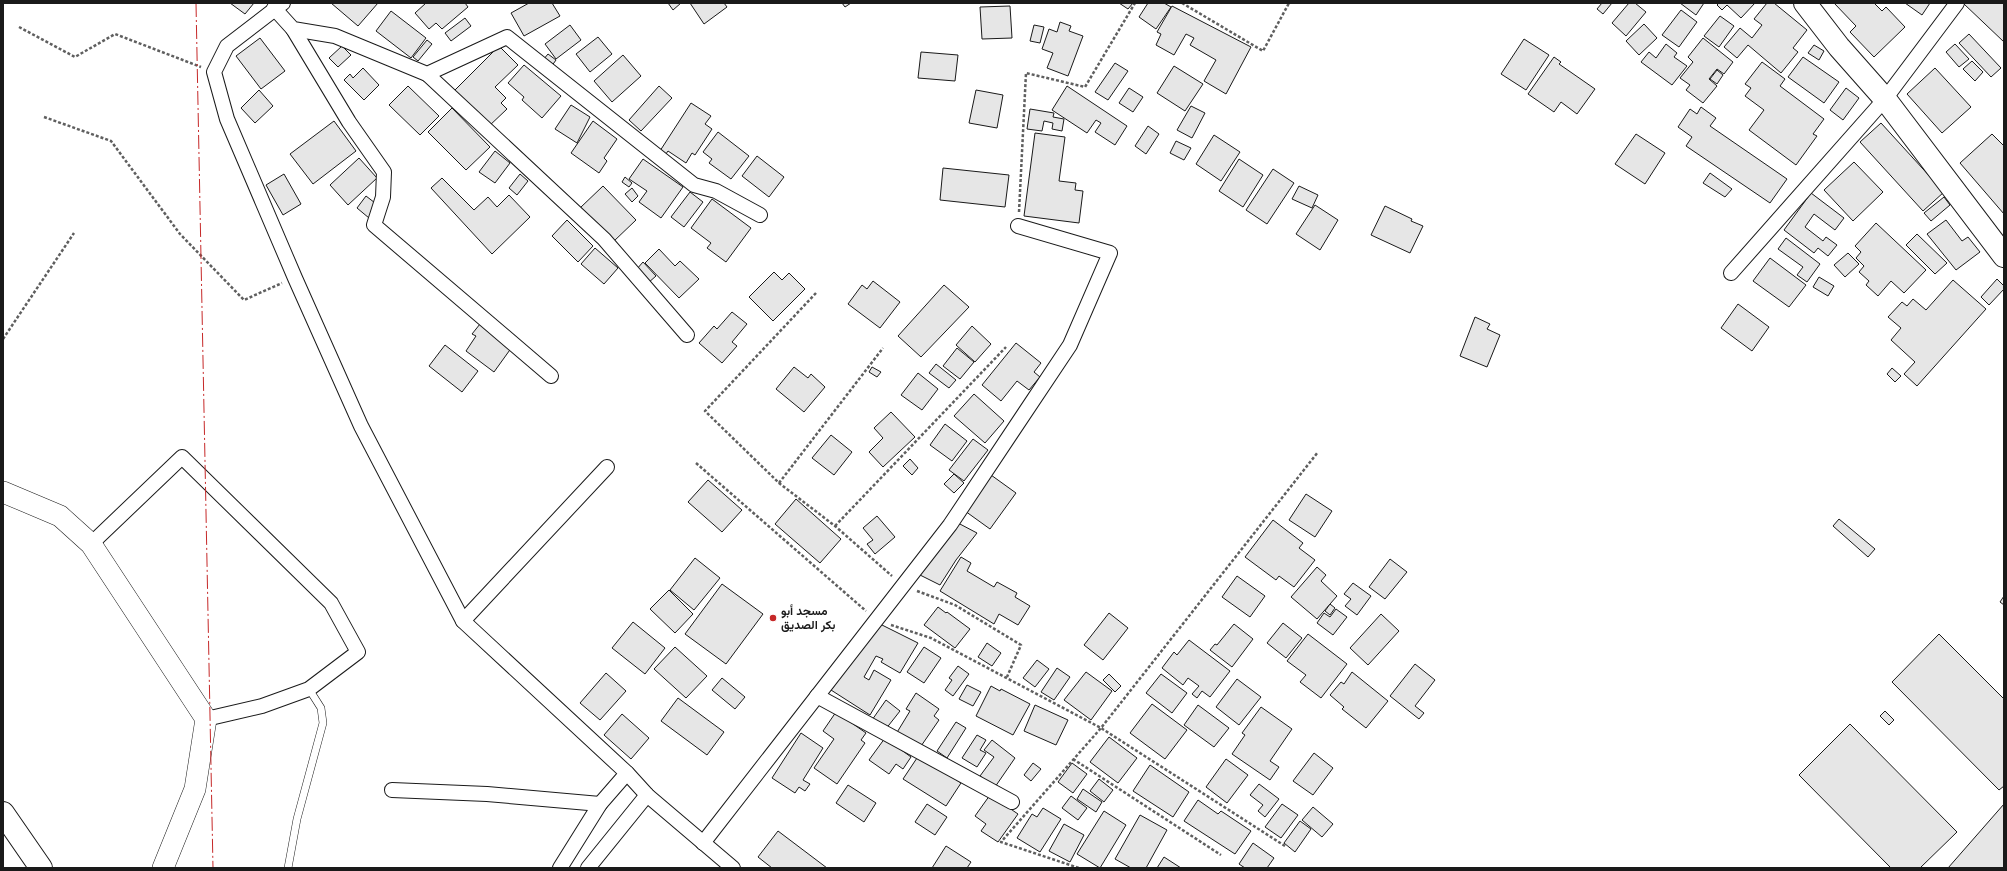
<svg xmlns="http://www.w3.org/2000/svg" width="2007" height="871" font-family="'Open Sans',Vazirmatn,sans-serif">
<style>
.building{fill:#e6e6e6;stroke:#1a1a1a}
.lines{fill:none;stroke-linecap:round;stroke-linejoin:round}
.lane-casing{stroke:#1a1a1a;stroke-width:8}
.street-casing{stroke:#1a1a1a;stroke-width:16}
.secondary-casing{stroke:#1a1a1a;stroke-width:22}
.primary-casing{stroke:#1a1a1a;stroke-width:24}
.highway-casing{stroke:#1a1a1a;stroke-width:24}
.path{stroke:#5f5f5f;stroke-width:2.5;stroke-dasharray:3 2;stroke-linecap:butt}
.lane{stroke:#fff;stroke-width:7}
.street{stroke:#fff;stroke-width:14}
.secondary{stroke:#fff;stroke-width:21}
.primary{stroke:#fff;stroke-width:22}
.highway{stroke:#fff;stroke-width:22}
.power{stroke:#c62828;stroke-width:1;stroke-dasharray:14 3 2 3;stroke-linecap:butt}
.poi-dot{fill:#c62828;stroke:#fff;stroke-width:1.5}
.labels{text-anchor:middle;stroke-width:3;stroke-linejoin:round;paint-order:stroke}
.poi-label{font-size:12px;font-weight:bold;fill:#1a1a1a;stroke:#fff;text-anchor:start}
</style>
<rect width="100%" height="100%" fill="#fff"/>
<g class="building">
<path d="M230,3h24l-9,11z"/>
<path d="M331,3h47l-20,23z"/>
<path d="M426,3h39l3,4 -26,22 -6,-6 -7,6 -14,-16z"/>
<path d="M529,3h23l8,13 -36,20 -13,-23z"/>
<path d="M668,3h13l-8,7z"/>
<path d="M690,3h34l3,4 -23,17z"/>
<path d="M842,3h9l-6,4z"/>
<path d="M1119,3h14l-5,6z"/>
<path d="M1148,3h16l7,4 -15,22 -17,-12z"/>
<path d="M1602,3h10l-9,11 -6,-5z"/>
<path d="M1629,3h6l11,9 -20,24 -14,-13z"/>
<path d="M1680,3h24l-8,12z"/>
<path d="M1719,3h36l-14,15 -14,-13 -5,5 -5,-5z"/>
<path d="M1767,3h7l33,27 -14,18 5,4 -17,21 -33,-28 -11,13 -13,-11 16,-19 12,10 10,-13 -8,-6z"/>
<path d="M1834,3h40l8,8 4,-4 19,20 -31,30 -24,-25 6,-6z"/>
<path d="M1905,3h25l-8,12z"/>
<path d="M1965,3h39v39l-40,-38z"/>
<path d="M1010,6l2,32 -30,1 -2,-32z"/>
<path d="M1172,6l79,41 -25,47 -22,-13 12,-21 -26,-15 4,-7 -8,-4 -12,21 -18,-10 5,-11 -4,-2z"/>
<path d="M1681,10l16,12 -18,25 -17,-12z"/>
<path d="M391,11l35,27 -15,20 -35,-27z"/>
<path d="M1720,16l14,10 -15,21 -15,-11z"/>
<path d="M465,18l6,8 -20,15 -6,-8z"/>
<path d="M1060,22l11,4 -2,5 14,5 -15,40 -21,-8 6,-15 -11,-4 7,-20 8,3z"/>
<path d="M1644,24l13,14 -18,17 -13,-14z"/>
<path d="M570,25l11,15 -25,19 -11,-15z"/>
<path d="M1034,25l10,2 -4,16 -10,-2z"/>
<path d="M1969,34l32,34 -10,9 -32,-34z"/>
<path d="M598,37l14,17 -22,18 -14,-18z"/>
<path d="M260,38l25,33 -24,18 -25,-33z"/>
<path d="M1703,38l30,24 -9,12 -7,-5 -8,10 8,7 -14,17 -17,-13 4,-5 -10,-7 13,-16 -5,-5z"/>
<path d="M1524,39l25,16 -23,35 -25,-16z"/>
<path d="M427,40l5,4 -14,17 -5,-4z"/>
<path d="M1666,44l11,9 -3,4 13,9 -15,19 -31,-23 8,-10 7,6z"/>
<path d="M1955,44l14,15 -10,8 -13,-15z"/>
<path d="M1814,45l10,6 -5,9 -11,-7z"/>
<path d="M342,46l9,9 -13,12 -9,-9z"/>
<path d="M499,46l19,19 -23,22 11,11 -5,5 6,6 -19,18 -35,-35z"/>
<path d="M921,52l37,3 -3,26 -37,-3z"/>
<path d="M548,54l8,6 -5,7 -8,-7z"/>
<path d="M623,55l18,21 -29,26 -18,-21z"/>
<path d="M1554,57l7,5 -2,2 36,25 -18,25 -16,-12 -7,10 -26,-18z"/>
<path d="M1803,57l36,25 -15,21 -36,-26z"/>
<path d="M1972,61l11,11 -8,9 -12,-12z"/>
<path d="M1762,62l23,17 -5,7 44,33 -11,15 4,2 -21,29 -47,-35 15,-20 -19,-14 6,-8 -6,-4z"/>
<path d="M1115,63l13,8 -20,29 -13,-8z"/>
<path d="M524,65l37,31 -19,22 -20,-18 2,-3 -16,-14z"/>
<path d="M1174,66l29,18 -18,27 -28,-18z"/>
<path d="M363,68l16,17 -15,15 -20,-20 6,-6 3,4z"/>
<path d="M1935,68l36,39 -29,26 -35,-39z"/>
<path d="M1717,70l6,5 -6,9 -7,-5z"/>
<path d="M408,86l31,30 -19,19 -31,-30z"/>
<path d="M659,86l13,12 -31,33 -12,-11z"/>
<path d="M1067,86l60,40 -12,19 -20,-13 6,-9 -5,-3 -9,13 -35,-23z"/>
<path d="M1129,88l14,9 -10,15 -14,-9z"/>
<path d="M1846,88l13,10 -16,22 -13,-10z"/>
<path d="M259,90l14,16 -18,17 -14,-15z"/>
<path d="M976,90l27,5 -6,33 -28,-5z"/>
<path d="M691,103l20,13 -6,8 7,5 -17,26 -3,-2 -6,10 -18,-12 -5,7 -5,-4z"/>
<path d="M571,105l19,12 -13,26 -22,-14z"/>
<path d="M1191,106l14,7 -13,25 -15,-8z"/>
<path d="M1701,107l15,11 -6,8 77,53 -17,24 -84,-57 6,-9 -14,-10 12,-18 7,5z"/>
<path d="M452,108l38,39 -24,23 -38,-38z"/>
<path d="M1030,109l24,4 -1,4 11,2 -2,12 -10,-2 1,-6 -9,-2 -2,10 -15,-2z"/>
<path d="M334,121l22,30 -43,33 -23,-30z"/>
<path d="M593,121l24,18 -13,19 3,3 -8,12 -28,-20z"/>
<path d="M1881,123l63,69 -21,19 -63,-69z"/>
<path d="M1148,126l11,8 -13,20 -11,-8z"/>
<path d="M718,132l31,24 -18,23 -22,-16 3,-4 -9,-7z"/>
<path d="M1035,133l30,4 -6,44 17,2 -1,7 8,1 -4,32 -55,-7z"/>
<path d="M1636,134l29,19 -20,31 -30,-20z"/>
<path d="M1992,134l12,12v68l-44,-51z"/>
<path d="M1214,135l26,17 -19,29 -25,-17z"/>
<path d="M1176,141l15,7 -7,12 -14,-7z"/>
<path d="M495,151l15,12 -15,20 -16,-11z"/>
<path d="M757,156l27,21 -15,20 -27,-21z"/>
<path d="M359,158l18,20 -29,27 -18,-20z"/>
<path d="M643,159l40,28 -22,31 -22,-16 8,-11 -18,-12z"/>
<path d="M1239,159l24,16 -20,32 -24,-16z"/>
<path d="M1854,162l29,30 -30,29 -29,-31z"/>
<path d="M943,168l66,7 -4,32 -65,-7z"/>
<path d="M1273,169l21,14 -27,41 -21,-14z"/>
<path d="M1710,173l22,16 -7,8 -22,-14z"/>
<path d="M284,174l17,30 -18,11 -17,-30z"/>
<path d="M520,174l8,7 -11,14 -8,-7z"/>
<path d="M625,177l7,6 -3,4 -7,-5z"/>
<path d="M442,178l32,32 14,-13 9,10 12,-12 21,22 -38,37 -61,-66z"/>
<path d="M603,186l33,34 -23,22 -33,-34z"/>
<path d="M1299,186l19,9 -6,13 -20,-9z"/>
<path d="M632,188l6,8 -6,6 -7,-8z"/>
<path d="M690,192l13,10 -19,25 -13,-10z"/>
<path d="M1811,193l33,25 -9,12 -21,-16 -9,13 18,14 3,-4 11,8 -9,11 -10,-8 -4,5 -30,-23z"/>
<path d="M366,196l13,10 -10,12 -12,-10z"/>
<path d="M1944,197l6,8 -19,16 -7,-8z"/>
<path d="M712,199l39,29 -25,34 -19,-14 4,-5 -20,-15z"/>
<path d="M1315,205l23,15 -18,30 -24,-16z"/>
<path d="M1385,206l27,13 -1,2 12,5 -13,27 -39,-18z"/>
<path d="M567,220l26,26 -15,16 -26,-26z"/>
<path d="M1946,220l16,21 6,-4 12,15 -24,18 -29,-36z"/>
<path d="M1876,223l50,47 -22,23 -13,-12 -13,15 -12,-11 3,-4 -10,-9 5,-6 -8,-8 5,-6 -6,-6z"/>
<path d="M1917,234l30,29 -12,11 -29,-29z"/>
<path d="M1786,238l34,26 -13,18 -10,-7 6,-8 -25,-18z"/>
<path d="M595,248l23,20 -14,16 -23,-20z"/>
<path d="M659,249l16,17 5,-5 19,18 -20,19 -34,-35z"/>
<path d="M1848,253l11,11 -14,13 -11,-12z"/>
<path d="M1770,258l36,27 -17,22 -36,-26z"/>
<path d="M643,262l13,14 -8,7 -12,-13z"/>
<path d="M774,272l8,8 7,-7 16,16 -32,32 -24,-24z"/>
<path d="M1819,277l15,9 -6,10 -15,-9z"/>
<path d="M1997,279l7,7v3l-15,16 -8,-8z"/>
<path d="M1953,280l33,29 -69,77 -13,-12 11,-12 -24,-22 10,-12 -13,-11 14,-15 5,4 6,-7 13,11z"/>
<path d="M873,281l27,21 -20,26 -32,-24 14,-19 5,4z"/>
<path d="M944,285l25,22 -48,50 -23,-21z"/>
<path d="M1738,304l31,23 -17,24 -31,-23z"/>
<path d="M732,312l15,12 -15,18 5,4 -15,17 -23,-20 15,-17 3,3z"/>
<path d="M1475,317l15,7 -3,5 13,6 -13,32 -27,-11z"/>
<path d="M480,324l32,23 -18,25 -28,-21 10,-15 -4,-2z"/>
<path d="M972,326l19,18 -16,18 -19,-17z"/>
<path d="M1016,343l25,20 -7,9 6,5 -11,13 -12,-9 -16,20 -19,-16z"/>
<path d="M445,345l33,26 -16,21 -33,-26z"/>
<path d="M957,348l17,14 -14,17 -17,-13z"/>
<path d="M936,364l20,16 -7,8 -20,-15z"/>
<path d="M794,367l14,11 3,-4 14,13 -21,25 -28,-23z"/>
<path d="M872,367l9,5 -4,5 -8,-5z"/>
<path d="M1892,368l9,8 -6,6 -8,-8z"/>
<path d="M918,373l20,16 -16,21 -21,-15z"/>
<path d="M974,394l30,27 -19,22 -31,-27z"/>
<path d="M891,412l24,25 -32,30 -14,-15 14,-14 -9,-10z"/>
<path d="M945,424l22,17 -15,20 -22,-16z"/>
<path d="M831,435l21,17 -18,23 -22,-17z"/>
<path d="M973,439l15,11 -24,31 -15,-11z"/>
<path d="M910,459l8,9 -6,7 -9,-9z"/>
<path d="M954,474l10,9 -10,10 -10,-9z"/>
<path d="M991,475l25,18 -26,36 -25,-18z"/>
<path d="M708,480l34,30 -20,22 -34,-30z"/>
<path d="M1306,494l26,17 -17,26 -26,-17z"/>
<path d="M796,499l45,40 -21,24 -45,-39z"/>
<path d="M877,516l18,21 -20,17 -8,-10 6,-4 -10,-12z"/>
<path d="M1839,519l36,30 -7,8 -35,-31z"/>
<path d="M1273,520l30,23 -4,5 16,12 -21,27 -15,-11 -3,4 -31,-23z"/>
<path d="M958,523l19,10 -21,27 -16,25 -20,-10z"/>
<path d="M961,557l10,6 -4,8 27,16 3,-5 20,11 -2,4 15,9 -12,19 -19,-11 -5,10 -54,-33z"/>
<path d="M695,558l25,20 -26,32 -24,-20z"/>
<path d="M1390,559l17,13 -22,27 -16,-12z"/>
<path d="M1317,567l9,8 -5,6 16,15 -20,23 -26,-22z"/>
<path d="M1237,576l28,20 -15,21 -28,-20z"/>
<path d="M1353,583l18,13 -14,19 -12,-9 6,-7 -7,-5z"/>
<path d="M722,584l41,30 -37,50 -41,-30z"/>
<path d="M669,590l24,24 -18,19 -25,-24z"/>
<path d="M2004,596v9l-4,-3z"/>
<path d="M1330,604l5,4 -5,7 -5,-4z"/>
<path d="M938,607l8,6 1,-1 23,17 -15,19 -31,-23z"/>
<path d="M1336,609l11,8 -14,18 -16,-12 7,-10 6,4z"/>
<path d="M1109,613l19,15 -25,32 -19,-15z"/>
<path d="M1381,614l18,17 -31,34 -18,-17z"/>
<path d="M633,622l32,26 -20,26 -33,-26z"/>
<path d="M1283,623l19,15 -16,20 -19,-15z"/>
<path d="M880,624l38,19 -18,30 -19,-11 2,-3 -7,-3 -12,21 5,3 5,-10 17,10 -21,35 -39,-25z"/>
<path d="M1234,624l19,15 -21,28 -22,-17 5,-6 2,1z"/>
<path d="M1308,634l39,30 -26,34 -21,-16 6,-7 -19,-14z"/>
<path d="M1939,634l65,65v87l-5,4 -107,-108z"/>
<path d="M1189,640l41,31 -20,26 -8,-6 -5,7 -5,-4 7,-8 -11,-8 -5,7 -21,-17 12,-16 3,3z"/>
<path d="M987,643l14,10 -9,13 -14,-9z"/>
<path d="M675,647l32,29 -21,22 -32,-29z"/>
<path d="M924,647l17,11 -17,25 -17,-11z"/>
<path d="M1037,660l12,9 -14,18 -12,-9z"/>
<path d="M1415,664l20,16 -20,26 9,7 -5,6 -29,-23z"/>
<path d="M958,666l11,8 -16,22 -8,-6 7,-10 -3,-2z"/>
<path d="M1057,668l13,9 -16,23 -13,-8z"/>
<path d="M1086,672l26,19 -21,29 -27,-20z"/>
<path d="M1352,672l36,29 -22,27 -24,-19 2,-2 -14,-12 11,-13 3,2z"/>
<path d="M606,673l20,18 -26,29 -20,-17z"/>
<path d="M1109,674l12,12 -6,6 -12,-12z"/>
<path d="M1161,674l26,19 -15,20 -26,-20z"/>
<path d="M722,678l23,19 -10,12 -23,-19z"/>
<path d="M1237,679l24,18 -22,28 -23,-18z"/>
<path d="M967,685l14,7 -8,14 -14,-7z"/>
<path d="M991,686l9,5 1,-2 29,15 -17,31 -37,-19z"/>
<path d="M916,693l23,16 -5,7 5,4 -20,29 -23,-15 14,-23 -4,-2z"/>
<path d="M678,698l46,34 -17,23 -46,-34z"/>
<path d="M886,700l14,11 -15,19 -13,-10z"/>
<path d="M1152,704l35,26 -22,29 -35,-26z"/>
<path d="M1035,705l33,15 -12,25 -32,-14z"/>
<path d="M1198,705l31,23 -15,19 -30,-22z"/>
<path d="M1261,707l31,22 -22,32 9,6 -9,13 -38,-26 13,-19 -3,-2z"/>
<path d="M1885,711l9,9 -5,5 -9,-9z"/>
<path d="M836,712l30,21 -5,7 4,3 -28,41 -23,-16 20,-29 -11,-8z"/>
<path d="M622,714l27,24 -18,21 -27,-24z"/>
<path d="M956,722l10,6 -19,30 -10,-7z"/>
<path d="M1850,724l107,108 -37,36h-29l-92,-93z"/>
<path d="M801,733l22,15 -20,32 7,4 -5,7 -6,-4 -4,6 -23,-15z"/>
<path d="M977,735l9,5 -6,10 6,3 -9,14 -15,-9z"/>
<path d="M1109,737l28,21 -19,25 -28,-21z"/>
<path d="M885,738l26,19 -8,12 -7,-5 -7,10 -20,-14z"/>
<path d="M992,740l23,18 -20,29 -15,-11 14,-19 -10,-7z"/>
<path d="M1314,753l19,15 -20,27 -20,-14z"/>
<path d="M919,755l42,28 -15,23 -43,-27z"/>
<path d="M1226,759l22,16 -21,28 -21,-16z"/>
<path d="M1033,763l8,6 -10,12 -7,-6z"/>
<path d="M1072,763l15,11 -14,19 -15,-11z"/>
<path d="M1150,765l39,27 -16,25 -40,-26z"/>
<path d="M1099,779l14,11 -9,12 -14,-11z"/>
<path d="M1259,784l20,15 -14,18 -7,-6 5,-6 -13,-10z"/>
<path d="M848,785l28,18 -12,19 -28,-19z"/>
<path d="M1083,789l19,13 -6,10 -19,-13z"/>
<path d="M990,795l28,19 -20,28 -17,-11 5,-7 -11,-8z"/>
<path d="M1071,796l16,12 -9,12 -16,-12z"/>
<path d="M1198,800l20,14 3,-3 30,20 -16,23 -51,-33z"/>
<path d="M927,804l20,13 -12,18 -20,-13z"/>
<path d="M1282,804l16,11 -17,23 -16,-11z"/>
<path d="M2004,804v64h-56z"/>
<path d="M1313,807l20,17 -11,13 -20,-17z"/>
<path d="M1043,808l18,11 -21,33 -23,-14 15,-24 5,3z"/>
<path d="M1104,811l22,14 -26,43 -23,-14z"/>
<path d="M1140,815l27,15 -21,38h-15l-16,-9z"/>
<path d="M1300,821l11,8 -16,23 -11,-9z"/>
<path d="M1064,824l20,11 -14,27 -21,-11z"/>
<path d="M778,831l49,37h-55l-14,-11z"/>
<path d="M1253,843l21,15 -7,10h-22l-6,-4z"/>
<path d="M946,846l25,16 -4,6h-35z"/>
<path d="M1164,857l17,11h-24z"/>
</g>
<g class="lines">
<g class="lane-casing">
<path id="lane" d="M288,868l9,-49 26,-96 -2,-15 -12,-19"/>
</g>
<g class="street-casing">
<g id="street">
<path d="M283,3l-56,43 -13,26 13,47 68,159 66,148 102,195 164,152 20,22 86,73"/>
<path d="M274,8l19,21 42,7 92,38 80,-37 187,148 22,6 44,24"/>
<path d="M293,29l56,93 35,50 -1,25 -9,28 177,151"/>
<path d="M427,74l177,165 83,96"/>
<path d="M1731,273l154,-174 72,-96"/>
<path d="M91,544l91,-87 149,146 27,49 -49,37 -47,17 -56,13"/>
<path d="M463,621l144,-154"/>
<path d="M817,696l195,106"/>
<path d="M392,790l95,4 113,10"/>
<path d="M703,843l247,-318 120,-180 40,-92 -92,-27"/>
<path d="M560,868l40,-64 27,-31"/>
<path d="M588,868l59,-73"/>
</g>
</g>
<g class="secondary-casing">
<path id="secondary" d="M3,492l57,24 31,28 115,175 -11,70 -32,79"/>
</g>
<g class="primary-casing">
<path id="primary" d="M1805,3l34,44 46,52 119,157"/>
</g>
<g class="highway-casing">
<path id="highway" d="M3,813l38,55"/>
</g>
<g class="path">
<path d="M1182,3l81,48 26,-48"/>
<path d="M19,27l56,30 40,-23 86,33"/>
<path d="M44,117l67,24 69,93 64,66 38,-17"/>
<path d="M1019,212l7,-139 59,14 50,-84"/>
<path d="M816,293l-111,118 74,72 56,43 57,50"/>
<path d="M3,339l71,-106"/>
<path d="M696,463l170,148"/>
<path d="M779,483l104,-135"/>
<path d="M835,526l171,-179"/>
<path d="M917,591l38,14 66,40 -14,32"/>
<path d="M891,625l40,13 170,90 -100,114 78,26"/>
<path d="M1073,759l148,96"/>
<path d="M1285,846l-184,-118 217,-276"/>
</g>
<use href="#lane" class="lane"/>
<use href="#street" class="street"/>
<use href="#secondary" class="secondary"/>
<use href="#primary" class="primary"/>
<use href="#highway" class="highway"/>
<path class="power" d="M196,3l17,865"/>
</g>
<circle class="poi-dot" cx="773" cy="618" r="4"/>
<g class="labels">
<g class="poi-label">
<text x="781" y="615">مسجد أبو<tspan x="781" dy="14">بكر الصديق</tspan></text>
</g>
</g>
<rect width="2007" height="871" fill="none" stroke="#1a1a1a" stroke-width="8"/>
</svg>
